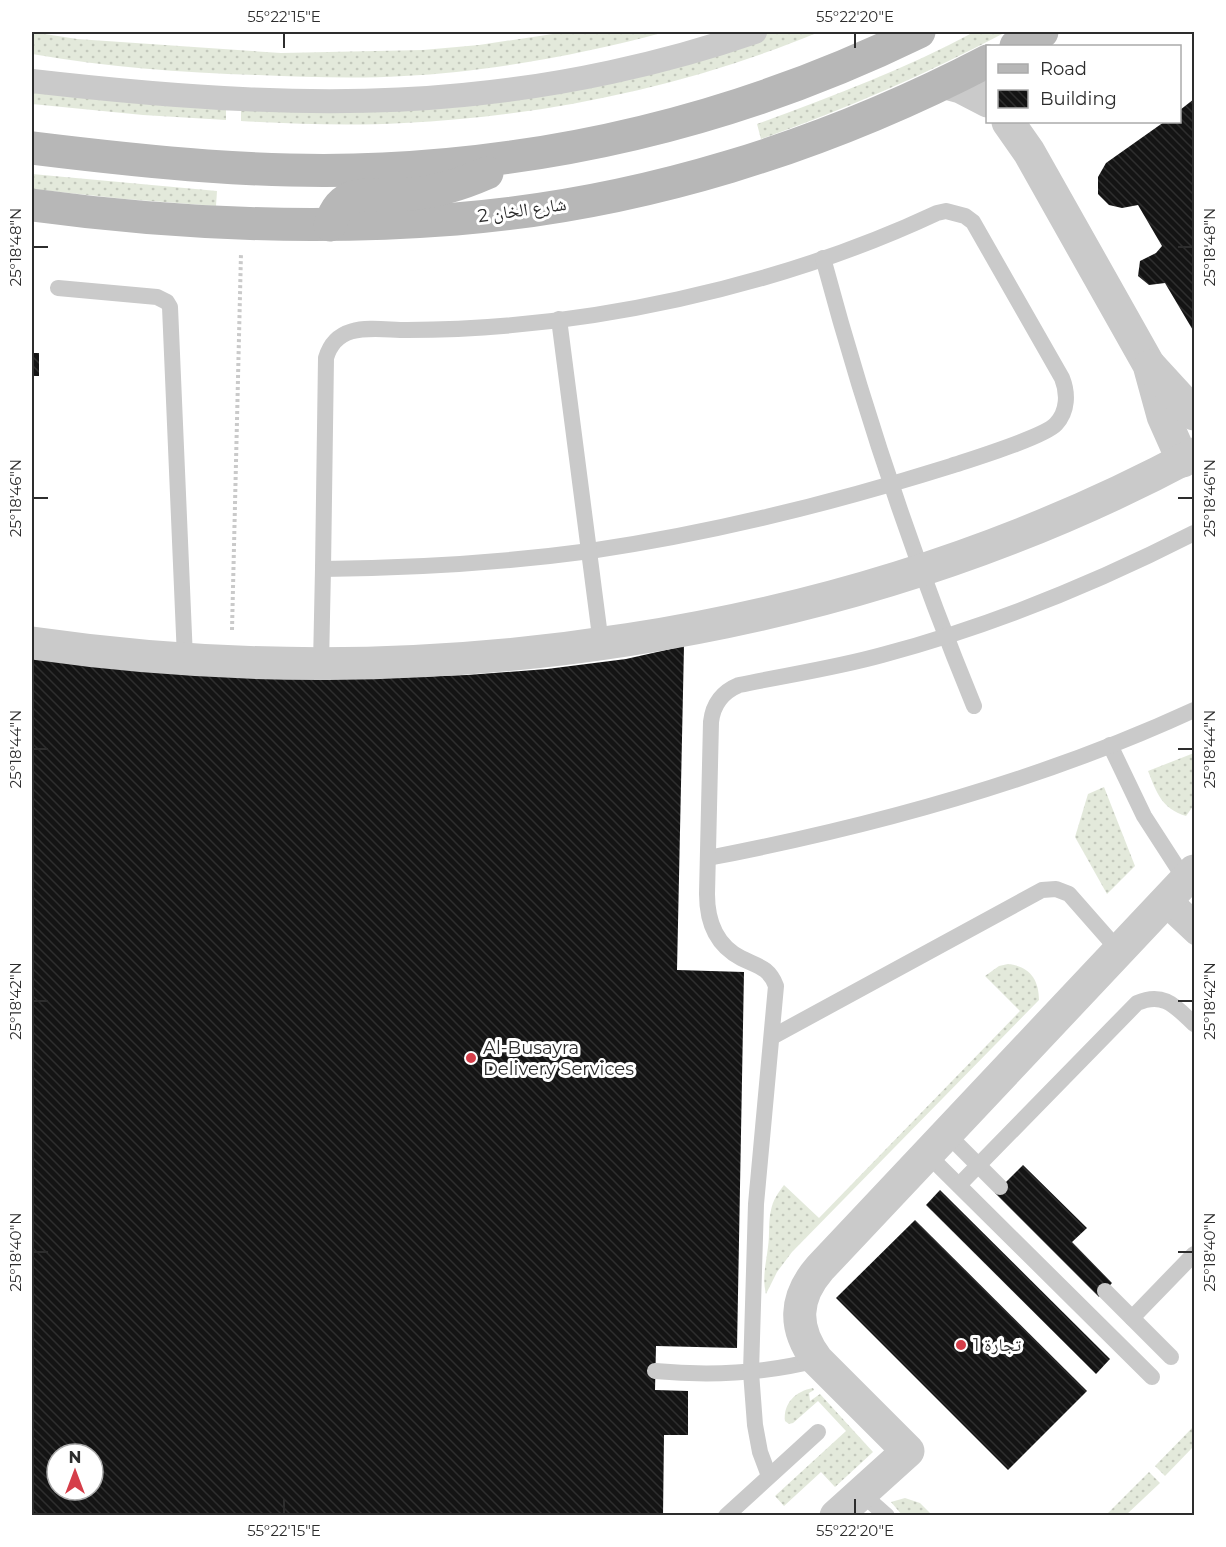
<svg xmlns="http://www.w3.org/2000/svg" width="1226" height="1547" font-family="Montserrat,'Noto Naskh Arabic',sans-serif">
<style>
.grass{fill:url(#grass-dots)}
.building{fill:url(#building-back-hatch);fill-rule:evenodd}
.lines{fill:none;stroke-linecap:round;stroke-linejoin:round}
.path{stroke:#cacaca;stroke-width:4;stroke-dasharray:3 3;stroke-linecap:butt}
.service{stroke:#cacaca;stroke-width:16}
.pedestrian{stroke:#cacaca;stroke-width:24}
.minor{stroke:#cacaca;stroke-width:33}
.tertiary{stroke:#cacaca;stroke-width:33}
.secondary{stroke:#b7b7b7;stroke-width:33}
.ticks{fill:none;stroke:#2d2d2d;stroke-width:2}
.poi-dot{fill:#d53d49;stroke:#fff;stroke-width:2}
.labels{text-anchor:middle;stroke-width:6;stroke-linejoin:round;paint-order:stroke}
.street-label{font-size:18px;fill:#2d2d2d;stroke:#fff}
.poi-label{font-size:18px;fill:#2d2d2d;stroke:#fff;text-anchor:start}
.neatline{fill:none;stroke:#2d2d2d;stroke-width:2}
.ticks-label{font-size:15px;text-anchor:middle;fill:#2d2d2d}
</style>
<defs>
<pattern id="grass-dots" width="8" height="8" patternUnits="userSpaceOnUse" patternTransform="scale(1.5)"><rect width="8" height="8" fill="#e3e9db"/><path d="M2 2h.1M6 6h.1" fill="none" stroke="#c3c8bc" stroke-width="1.8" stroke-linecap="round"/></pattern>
<pattern id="building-back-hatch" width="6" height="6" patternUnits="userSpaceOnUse" patternTransform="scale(1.5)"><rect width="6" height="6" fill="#141414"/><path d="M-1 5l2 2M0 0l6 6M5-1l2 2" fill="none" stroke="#2e2e2e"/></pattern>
</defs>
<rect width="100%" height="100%" fill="#fff"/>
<g class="grass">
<path d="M32,32l45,7 204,14 142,-3 56,-5 87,-13h99c-81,22 -177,40 -261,44 -48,3 -97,1 -146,-1 -76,-2 -151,-8 -226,-21z"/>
<path d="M771,32h48c-130,54 -274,84 -415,91 -54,3 -109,1 -163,-2v-17l80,2 395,-56z"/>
<path d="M974,32h32c-79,42 -160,77 -245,107l-4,-15c74,-27 148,-55 217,-92z"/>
<path d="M32,88l194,16v16l-83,-5 -111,-11z"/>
<path d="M32,174l185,17 -1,15 -91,-7 -93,-10z"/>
<path d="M1194,753v52l-8,11c-25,-8 -29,-23 -38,-45z"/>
<path d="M1104,787l31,79 -28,28 -32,-57 13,-43z"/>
<path d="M1008,964c21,2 31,15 31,36l-247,252 -15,20 -11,22c-4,-16 0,-30 2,-47 2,-12 0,-25 3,-37 2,-10 7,-17 13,-25l35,33 201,-207 -35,-35 14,-10z"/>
<path d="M813,1388l1,2 -5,3 1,8 10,-7 53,58 -38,35 -14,-15 -37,34 -9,-10 71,-65 -28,-30 -25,22 -4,1 -4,-3c-2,-18 11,-30 28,-33z"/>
<path d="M1194,1426v20l-29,30 -10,-10z"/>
<path d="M1149,1472l11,11 -34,32h-20z"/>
<path d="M905,1498l15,5 12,12h-30l-11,-13z"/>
</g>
<g class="building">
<path d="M1194,99v233l-29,-49 -16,2 -11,-9 2,-15 16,-8 6,-7 -24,-41 -16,3 -13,-3 -11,-11v-17l8,-14 58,-41h16v-12z"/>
<rect x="32" y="353" width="7" height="23"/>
<path d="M684,646l-7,324 67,2 -7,376 -81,-2 -1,44 33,1v44h-24l-1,81h-631v-861l274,23h80l81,-3 80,-6 79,-10zM57,1454h36v36h-36z"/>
<path d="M1023,1165l64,63 -15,14 40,41 -13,14 -104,-104z"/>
<path d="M940,1190l170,169 -14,15 -170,-169z"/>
<path d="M915,1220l172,171 -79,79 -172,-172z"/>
</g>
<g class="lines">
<path class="path" d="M232,630l9,-377"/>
<g class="service">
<path d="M946,211l19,5 8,6 89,156c6,15 6,33 -6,46 -12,13 -84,35 -105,42 -118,37 -238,67 -361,85 -89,12 -178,17 -267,18l3,-211c11,-38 50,-28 81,-28 175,0 372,-43 530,-117z"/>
<path d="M823,258c41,153 91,302 151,448"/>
<path d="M58,288l99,9 10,5 3,5 15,351"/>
<path d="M559,319l42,325"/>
<path d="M321,664l2,-95"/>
<path d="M1110,745l34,71 42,65"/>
<path d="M708,858c167,-32 332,-77 486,-148"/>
<path d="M1172,896l22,21"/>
<path d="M1162,907l32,30"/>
<path d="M772,1037l270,-147 14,-1 13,5 51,58"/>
<path d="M947,1134l53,53"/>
<path d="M928,1155l224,222"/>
<path d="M959,1185l178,-182c27,-12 39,4 57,21"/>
<path d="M1105,1291l66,66"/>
<path d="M1132,1318l62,-64"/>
<path d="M655,1371c55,5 108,3 162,-11"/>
<path d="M769,1476l-9,-24 -5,-27 -4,-53 5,-168 20,-218c-7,-19 -19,-20 -35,-28 -25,-13 -34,-37 -34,-64l4,-172c2,-18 11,-30 28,-37 48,-10 96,-17 143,-30 109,-29 212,-71 312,-122"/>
<path d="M861,1493l26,23"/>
<path d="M726,1516l92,-84"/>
</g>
<path class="pedestrian" d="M32,81c139,16 291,28 431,14 97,-9 200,-31 292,-63"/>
<g class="minor">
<path d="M946,83l15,4 27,14"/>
<path d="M1008,122l21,30 120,213 14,51 20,45"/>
<path d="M1150,366l44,48"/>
<path d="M32,643c390,56 813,-2 1162,-189"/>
</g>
<path class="tertiary" d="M836,1516l72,-65 -91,-91c-24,-32 -23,-62 3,-92l374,-397"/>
<g class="secondary">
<path d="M1016,46l26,-14"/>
<path d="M32,148c114,14 236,27 351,21 187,-9 368,-55 536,-137"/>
<path d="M32,205c140,19 282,25 424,14 185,-15 367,-72 532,-158"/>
<path d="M330,225c4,-13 10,-24 23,-28 16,-5 40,-1 57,-3 27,-2 52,-10 77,-21"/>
</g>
</g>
<path class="ticks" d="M284,33v15M855,33v15M33,247h15M1178,247h15M33,498h15M1178,498h15M33,749h15M1178,749h15M33,1001h15M1178,1001h15M33,1252h15M1178,1252h15M284,1499v15M855,1499v15"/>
<g class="poi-dot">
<circle cx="471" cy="1058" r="6"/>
<circle cx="961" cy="1345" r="6"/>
</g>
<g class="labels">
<g class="street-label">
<text transform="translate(522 210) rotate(-8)" y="6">شارع الخان 2</text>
</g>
<g class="poi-label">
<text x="483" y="1054">Al-Busayra<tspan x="483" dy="21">Delivery Services</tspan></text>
<text x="973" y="1351">تجارة 1</text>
</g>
</g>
<rect width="1226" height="1547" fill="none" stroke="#ffffff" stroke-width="66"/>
<rect x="986" y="45" width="195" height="78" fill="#ffffff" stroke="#ababab" stroke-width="1.5"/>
<rect x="998" y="64" width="30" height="9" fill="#b7b7b7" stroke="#ababab" stroke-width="1.5"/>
<text x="1040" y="75" font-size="18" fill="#2d2d2d">Road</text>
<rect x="998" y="90" width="30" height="18" fill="url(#building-back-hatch)" stroke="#ababab" stroke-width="1.5"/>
<text x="1040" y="105" font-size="18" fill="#2d2d2d">Building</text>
<g transform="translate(75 1472)"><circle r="28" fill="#ffffff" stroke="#ababab" stroke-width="1.5"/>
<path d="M0-4.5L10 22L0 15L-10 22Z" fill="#d53d49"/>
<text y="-9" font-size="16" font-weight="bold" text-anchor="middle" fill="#2d2d2d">N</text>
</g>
<rect x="33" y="33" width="1160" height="1481" class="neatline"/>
<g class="ticks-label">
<text x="284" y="22">55°22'15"E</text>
<text x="855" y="22">55°22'20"E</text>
<text transform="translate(16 247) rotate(-90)" y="5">25°18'48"N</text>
<text transform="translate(1210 247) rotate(-90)" y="5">25°18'48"N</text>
<text transform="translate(16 498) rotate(-90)" y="5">25°18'46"N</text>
<text transform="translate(1210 498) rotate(-90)" y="5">25°18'46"N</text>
<text transform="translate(16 749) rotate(-90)" y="5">25°18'44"N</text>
<text transform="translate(1210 749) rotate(-90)" y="5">25°18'44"N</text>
<text transform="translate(16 1001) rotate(-90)" y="5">25°18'42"N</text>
<text transform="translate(1210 1001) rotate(-90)" y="5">25°18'42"N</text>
<text transform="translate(16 1252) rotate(-90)" y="5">25°18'40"N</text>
<text transform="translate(1210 1252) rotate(-90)" y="5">25°18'40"N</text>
<text x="284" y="1536">55°22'15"E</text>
<text x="855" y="1536">55°22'20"E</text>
</g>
</svg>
